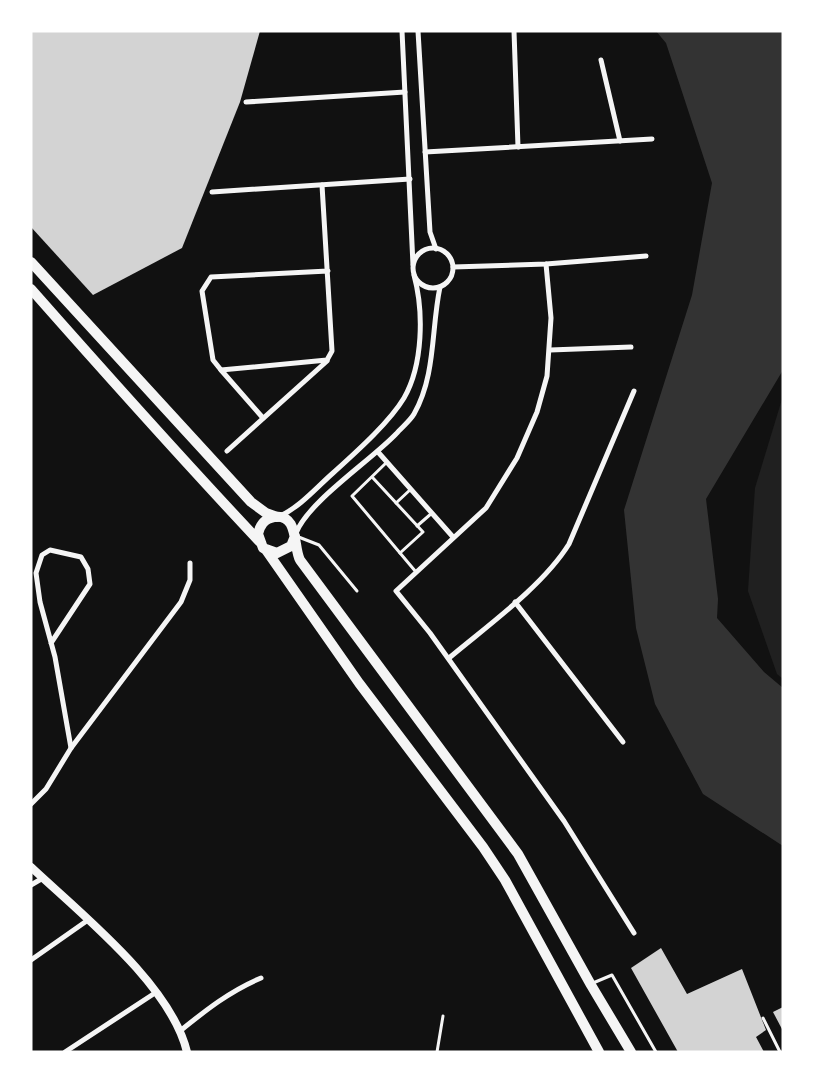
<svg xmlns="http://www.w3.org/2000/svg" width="814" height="1083" font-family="Karla,sans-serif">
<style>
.green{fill:#202020}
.water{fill:#333}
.building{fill:#d3d3d3}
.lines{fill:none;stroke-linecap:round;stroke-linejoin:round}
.service{stroke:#f5f5f5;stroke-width:3}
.minor{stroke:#f5f5f5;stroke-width:5}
.tertiary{stroke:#f5f5f5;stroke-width:8}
.primary{stroke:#f5f5f5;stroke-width:10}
</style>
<rect width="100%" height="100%" fill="#111"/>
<path class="green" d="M783,396v283l-6,-5 -29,-83 7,-103z"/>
<path class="water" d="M656,31h127v339l-77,129 12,100 -1,19 47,54 19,16v158l-80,-52 -48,-90 -19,-76 -12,-118 68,-215 20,-112 -46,-140z"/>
<g class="building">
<path d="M31,31h229l-20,71 -58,146 -89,47 -62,-68z"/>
<path d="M661,948l26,46 55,-25 24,61 -10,7 8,15h-86l-47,-84z"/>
<path d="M783,1007v24l-10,-19z"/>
</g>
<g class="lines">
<g class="service">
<path d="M387,462l-35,34 64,76"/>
<path d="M373,478l50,54 -23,21"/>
<path d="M396,503l15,-14"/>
<path d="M417,526l15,-13"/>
<path d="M296,536l23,9 38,46"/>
<path d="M593,983l19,-8 44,77"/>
<path d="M763,1018l17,34"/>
<path d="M437,1052l6,-36"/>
</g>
<g class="minor">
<path d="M402,31l11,234"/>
<path d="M418,31l12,201 6,17"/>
<path d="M514,31l4,116"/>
<path d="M601,60l19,81"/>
<path d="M246,102l159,-10"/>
<path d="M425,152l227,-13"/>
<path d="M322,185l10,166 -5,9 -106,10 -8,-10 -11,-69 9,-14 117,-6"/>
<path d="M212,192l198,-13"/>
<circle cx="433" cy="268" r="20"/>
<path d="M546,264l5,54 -4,58 -10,36 -20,46 -31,50 -90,83 34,42 134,188 70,112"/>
<path d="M453,267l93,-3 100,-8"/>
<path d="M550,350l81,-3"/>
<path d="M221,370l42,48"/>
<path d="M227,451l100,-90"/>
<path d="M378,452l75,85"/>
<path d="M280,516c20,-9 37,-29 53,-43 22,-20 56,-50 71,-75 19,-33 20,-86 10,-123"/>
<path d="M296,533c13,-32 73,-71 100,-99 5,-6 14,-13 18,-20 22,-39 17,-84 26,-127"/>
<path d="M515,602l108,140"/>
<path d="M51,643l39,-59 -2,-15 -7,-12 -31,-7 -8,5 -6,18 4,29 15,55 16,91"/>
<path d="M449,658c38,-32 94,-72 120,-114l65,-153"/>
<path d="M31,804l15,-15 25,-41 110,-146 9,-22v-17"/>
<path d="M31,885l12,-7"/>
<path d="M31,960l57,-40"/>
<path d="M180,1031c26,-21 50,-40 81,-53"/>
<path d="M65,1052l90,-59"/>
</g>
<path class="tertiary" d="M31,867c50,47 140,118 156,185"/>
<g class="primary">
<path d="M31,262l220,240 15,11 11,4"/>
<path d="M31,289c75,85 150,169 228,252"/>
<path d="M295,536l-4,10 -14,7 -14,-5 -5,-14c2,-9 6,-15 16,-17 25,-4 19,30 26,43l218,294 73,131 40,67"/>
<path d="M266,550l93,133 124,164 22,33 94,172"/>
</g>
</g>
<rect width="814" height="1083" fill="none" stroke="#ffffff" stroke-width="65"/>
</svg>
